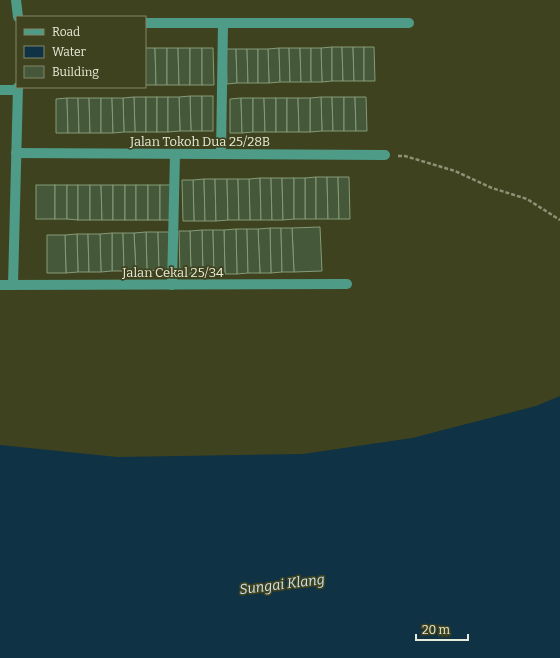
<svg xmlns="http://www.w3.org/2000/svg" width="560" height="658" font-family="Bitter,serif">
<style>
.water{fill:#0f3244}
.building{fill:#455839;stroke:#869b79}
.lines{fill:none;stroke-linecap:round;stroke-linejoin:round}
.path{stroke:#8e9175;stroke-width:2.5;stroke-dasharray:4 2;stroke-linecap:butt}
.minor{stroke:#4e9c87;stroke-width:10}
.labels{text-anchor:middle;stroke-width:3.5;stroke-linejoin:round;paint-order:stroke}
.street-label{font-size:13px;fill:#e8ebd7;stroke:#3f421f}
.water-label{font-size:14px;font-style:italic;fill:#cce4f2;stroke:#3f421f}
</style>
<rect width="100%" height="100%" fill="#3f421f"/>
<path class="water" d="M560,396v262h-560v-213l117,12 186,-3 109,-16 124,-32z"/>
<g class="building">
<path d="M332,47v34l-10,1 -1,-34z"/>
<path d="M332,47h10l1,34h-11z"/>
<path d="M342,47h11l1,34h-11z"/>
<path d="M353,47h11v34h-10z"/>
<path d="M364,47h10l1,34h-11z"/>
<path d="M145,48h10l1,37h-11z"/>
<path d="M155,48h12v37h-11z"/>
<path d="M167,48h11l1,37h-12z"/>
<path d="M178,48h12v37h-11z"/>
<rect x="190" y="48" width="12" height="37"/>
<path d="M202,48h11l1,37h-12z"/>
<path d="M279,48l1,34 -11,1 -1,-34z"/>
<path d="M279,48h10l1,34h-10z"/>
<path d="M289,48h11l1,34h-11z"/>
<path d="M300,48h11v34h-10z"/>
<path d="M311,48h10l1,34h-11z"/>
<path d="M226,49h10l1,34 -10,1z"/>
<path d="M236,49h11l1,34h-11z"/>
<path d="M247,49h11v34h-10z"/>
<path d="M258,49h10l1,34h-11z"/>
<path d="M190,96h12v35h-11z"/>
<path d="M190,96l1,35h-11l-1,-34z"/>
<rect x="202" y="96" width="11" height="35"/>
<path d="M134,97h12v35h-11z"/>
<path d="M134,97l1,35h-11l-1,-34z"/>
<rect x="146" y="97" width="11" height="35"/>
<rect x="157" y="97" width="11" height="35"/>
<path d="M168,97h11l1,34 -12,1z"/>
<path d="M321,97h11l1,34h-11z"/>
<path d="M321,97l1,34 -12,1v-34z"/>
<path d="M332,97h12v34h-11z"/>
<path d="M344,97h11l1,34h-12z"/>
<path d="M355,97h11l1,34h-11z"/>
<path d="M67,98l1,35h-12v-34z"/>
<path d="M67,98h11l1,35h-11z"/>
<path d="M78,98h11l1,35h-11z"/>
<path d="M89,98h12v35h-11z"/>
<path d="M101,98h11l1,35h-12z"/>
<path d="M112,98h11l1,34 -11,1z"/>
<path d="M241,98l1,35h-12v-34z"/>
<path d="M241,98h12v34l-11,1z"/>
<path d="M253,98h11l1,34h-12z"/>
<path d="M264,98h12v34h-11z"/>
<rect x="276" y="98" width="11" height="34"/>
<path d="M287,98h11l1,34h-12z"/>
<path d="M298,98h12v34h-11z"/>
<path d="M316,177v42h-11v-41z"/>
<path d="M316,177h11l1,42h-12z"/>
<path d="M327,177h11l1,42h-11z"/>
<path d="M338,177h11l1,42h-11z"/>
<path d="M260,178l1,42h-11l-1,-41z"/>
<path d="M260,178h11l1,42h-11z"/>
<path d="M271,178h11l1,42h-11z"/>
<path d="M282,178h12v41l-11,1z"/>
<rect x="294" y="178" width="11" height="41"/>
<path d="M204,179l1,42h-11l-1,-41z"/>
<path d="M204,179h11l1,42h-11z"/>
<path d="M215,179h12l1,41 -12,1z"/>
<path d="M227,179h11l1,41h-11z"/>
<path d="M238,179h11l1,41h-11z"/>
<path d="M182,180h11l1,41h-11z"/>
<rect x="36" y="185" width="19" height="34"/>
<rect x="55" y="185" width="12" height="34"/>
<path d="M67,185h11v35l-11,-1z"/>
<rect x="78" y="185" width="12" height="35"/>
<path d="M90,185h11l1,35h-12z"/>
<path d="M101,185h12v35h-11z"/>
<rect x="113" y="185" width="12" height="35"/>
<rect x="125" y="185" width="11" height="35"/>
<rect x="136" y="185" width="12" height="35"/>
<rect x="148" y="185" width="12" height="35"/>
<rect x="160" y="185" width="11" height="35"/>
<path d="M320,227l2,44 -28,1 -2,-44z"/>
<path d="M270,228h11l1,44 -11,1z"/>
<path d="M270,228l1,45h-11l-2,-44z"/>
<path d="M281,228h11l2,44h-12z"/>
<path d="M236,229h11l1,44 -11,1z"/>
<path d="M236,229l1,45h-12l-1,-44z"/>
<path d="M247,229h11l2,44h-12z"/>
<path d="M202,230h11l1,44 -11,1z"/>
<path d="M202,230l1,45h-12l-1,-44z"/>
<path d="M213,230h11l1,44h-11z"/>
<path d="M179,231h11l1,44h-11z"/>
<path d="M146,232h12l1,38 -12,1z"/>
<path d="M146,232l1,39h-11l-2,-38z"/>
<path d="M158,232h11l1,38h-11z"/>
<path d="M112,233h11l1,38h-12z"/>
<path d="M112,233v38l-11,1 -1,-38z"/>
<path d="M123,233h11l2,38h-12z"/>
<path d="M77,234h11l1,38h-11z"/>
<path d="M77,234l1,38 -12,1 -1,-38z"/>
<path d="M88,234h12l1,38h-12z"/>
<path d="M47,235h18l1,38h-19z"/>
</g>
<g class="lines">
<path class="path" d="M398,156h7l50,15 37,17 35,11 33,21"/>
<g class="minor">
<path d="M16,0l2,17"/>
<path d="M145,23h264"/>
<path d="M0,90h17"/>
<path d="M16,153l369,2"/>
<path d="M221,154l2,-131"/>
<path d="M0,285l347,-1"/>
<path d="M13,285l5,-198"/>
<path d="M172,285l3,-131"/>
</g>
</g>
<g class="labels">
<g class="street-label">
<text x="200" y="146">Jalan Tokoh Dua 25/28B</text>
<text x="173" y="277">Jalan Cekal 25/34</text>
</g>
<g class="water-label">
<text transform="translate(282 584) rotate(-7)" y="5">Sungai Klang</text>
</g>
</g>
<rect x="16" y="16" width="130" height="72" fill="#3f421f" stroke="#838669"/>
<rect x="24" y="29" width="20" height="6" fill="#4e9c87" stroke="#838669"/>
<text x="52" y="36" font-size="12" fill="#e8ebd7">Road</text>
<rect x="24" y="46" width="20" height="12" fill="#0f3244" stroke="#838669"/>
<text x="52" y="56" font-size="12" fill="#e8ebd7">Water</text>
<rect x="24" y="66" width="20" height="12" fill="#455839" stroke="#838669"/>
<text x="52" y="76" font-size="12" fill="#e8ebd7">Building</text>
<path d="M416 634v6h52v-6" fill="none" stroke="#e8ebd7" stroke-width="2"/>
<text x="422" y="634" font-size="12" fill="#e8ebd7" stroke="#3f421f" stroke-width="3" paint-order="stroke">20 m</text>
</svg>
